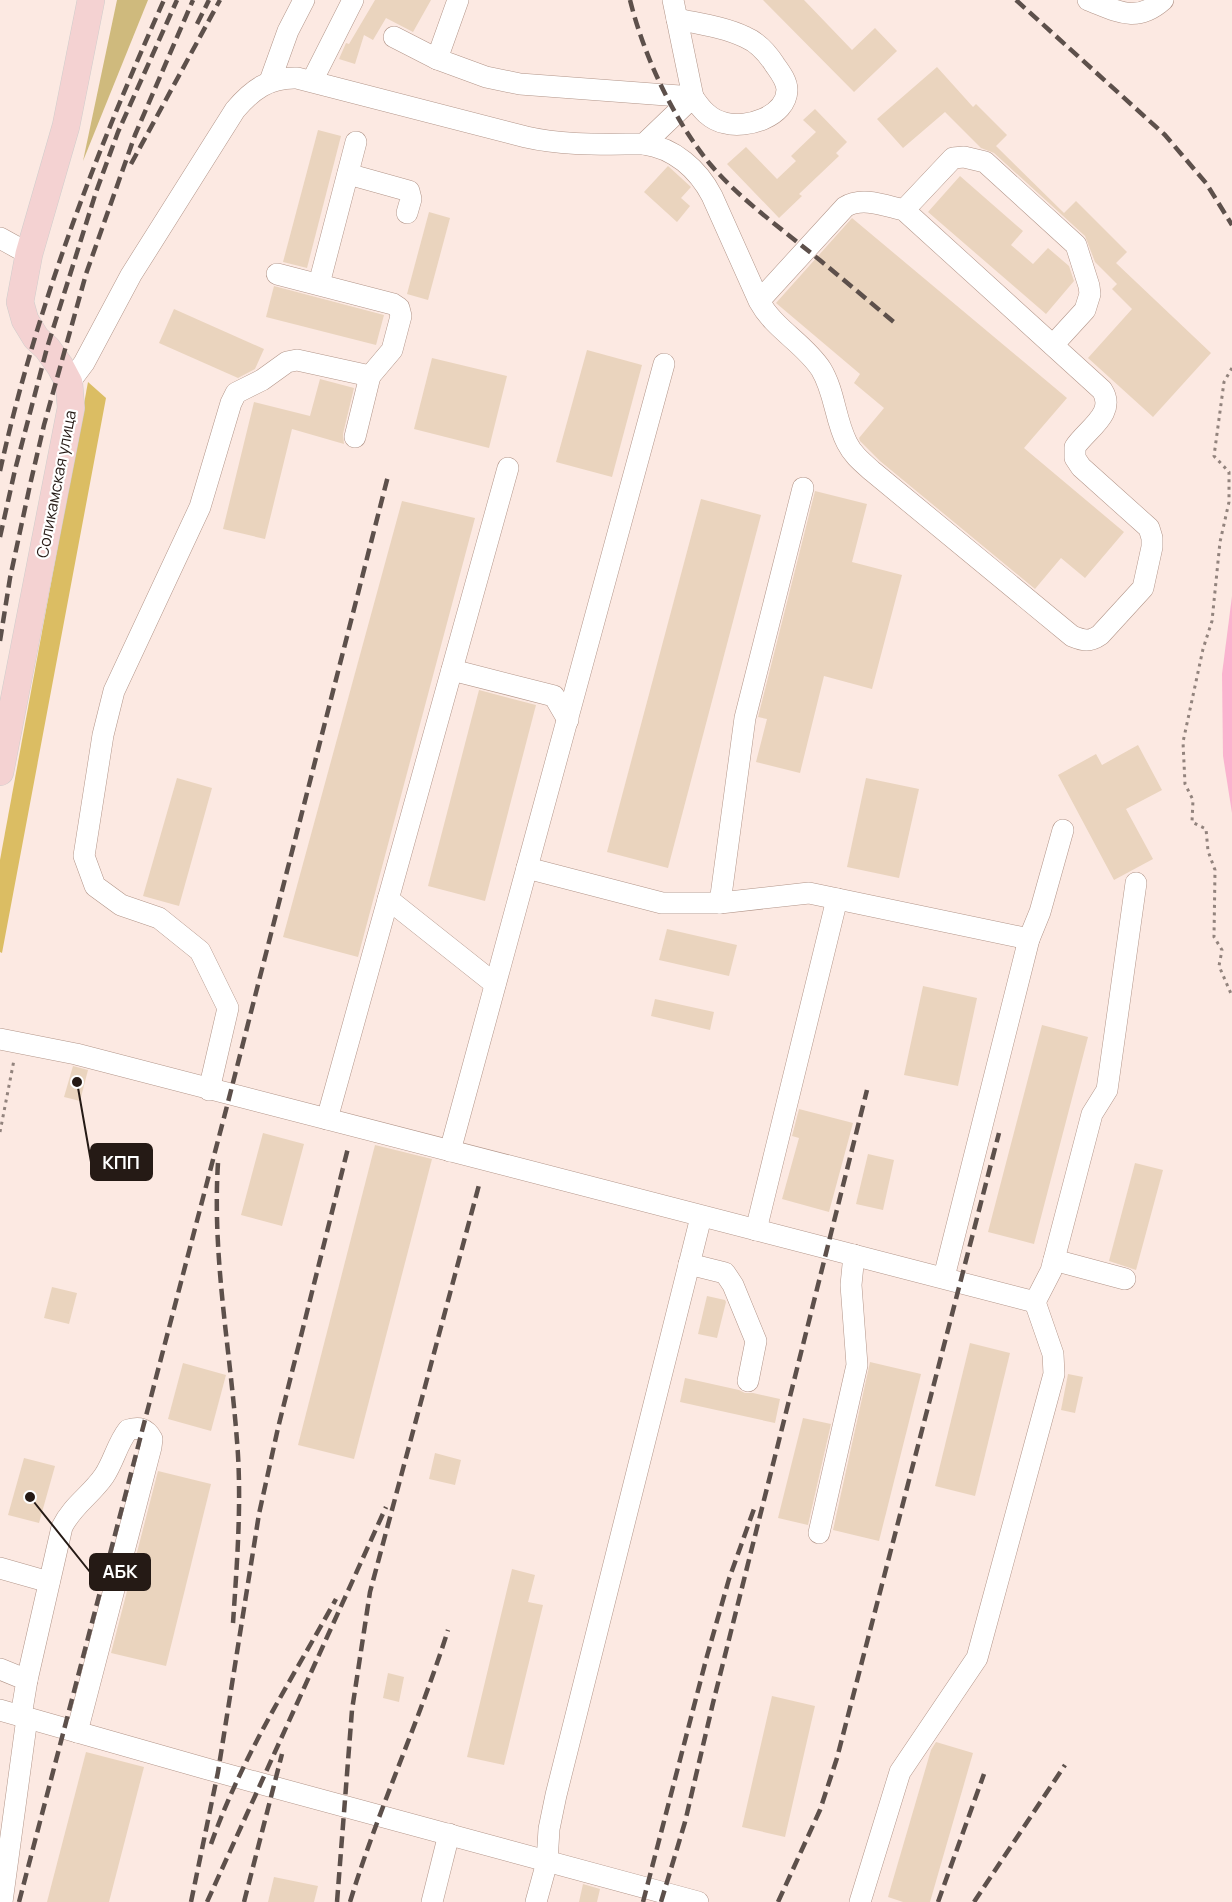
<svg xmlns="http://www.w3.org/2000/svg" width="1232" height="1902" font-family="Manrope,sans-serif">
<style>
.green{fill:#cfba7d}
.forest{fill:#dbbd63}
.water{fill:#fbb2cf}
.building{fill:#ead4be}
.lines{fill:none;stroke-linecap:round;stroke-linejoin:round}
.minor-casing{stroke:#b29589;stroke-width:22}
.major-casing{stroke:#cfcdcc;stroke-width:28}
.path{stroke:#92837d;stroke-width:3;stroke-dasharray:3 4.5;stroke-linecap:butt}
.minor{stroke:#fff;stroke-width:21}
.major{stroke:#f4d2d2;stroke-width:27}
.rail{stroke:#5d504b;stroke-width:4.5;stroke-dasharray:12 6;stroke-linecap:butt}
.labels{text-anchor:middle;stroke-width:4.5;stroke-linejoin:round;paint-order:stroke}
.street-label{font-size:16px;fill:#251a15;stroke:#fff}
.leader{fill:none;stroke:#251a15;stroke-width:2}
.callout-dot{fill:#251a15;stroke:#fff;stroke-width:2}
.callout{fill:#251a15;stroke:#251a15;stroke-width:2}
.callout-label{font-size:18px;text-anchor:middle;font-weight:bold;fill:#fff}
</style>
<rect width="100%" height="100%" fill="#fce9e2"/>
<path class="green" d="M117,0h31l-65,161z"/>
<path class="forest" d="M88,382l18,16 -104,555 -2,-1v-92z"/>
<path class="water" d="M1232,596v217l-9,-57 -1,-82z"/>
<g class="building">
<path d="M375,0h56l-18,32 -27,-14 -13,22 -9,-5 -9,29 -16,-5 7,-16 3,1z"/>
<path d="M763,0h41l48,50 23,-22 22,23 -43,41z"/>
<path d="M937,67l36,40 3,-3 31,31 -11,11 68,67 12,-12 51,51 -11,11 95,90 -58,64 -65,-59 44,-49 -20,-20 5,-5 -22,-22 -10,-26 -91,-83 -13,-5 -36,-36 -42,36 -26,-29z"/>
<path d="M815,109l32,33 -11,11 3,3 -40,38 3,2 -23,22 -52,-54 19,-17 31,32 19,-18 -5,-5 25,-24 -13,-12z"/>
<path d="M318,130l23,6 -34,132 -24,-6z"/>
<path d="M668,166l23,21 -10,11 9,8 -13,16 -33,-30z"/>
<path d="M960,176l63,55 -12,14 22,19 15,-16 21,18 5,15 -28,33 -118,-102z"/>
<path d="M429,212l21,6 -22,82 -21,-6z"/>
<path d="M852,218l215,180 -43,50 100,84 -39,46 -24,-20 -26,31 -155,-128 -20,-20 -1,-3 25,-30 -30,-25 6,-9 -84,-71z"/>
<path d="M274,286l110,29 -8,30 -110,-28z"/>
<path d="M174,309l90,40 -9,20 -17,9 -79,-35z"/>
<path d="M587,350l55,15 -30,112 -56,-15z"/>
<path d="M432,358l75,18 -18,72 -75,-19z"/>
<path d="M320,379l34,9 -11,46 1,10 -52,-15 -27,110 -42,-10 31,-127 56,14z"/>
<path d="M815,491l52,13 -15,58 50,13 -30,114 -48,-13 -24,97 -44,-11 11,-43 -9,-2z"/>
<path d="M701,499l60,16 -93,353 -61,-16z"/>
<path d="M402,501l73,17 -117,439 -75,-20z"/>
<path d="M479,690l57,15 -51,196 -57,-15z"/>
<path d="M1138,745l24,45 -36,19 27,50 -39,21 -56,-105 38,-21 6,11z"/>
<path d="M177,778l35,10 -33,118 -36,-10z"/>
<path d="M866,778l53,11 -20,89 -52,-11z"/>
<path d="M667,929l70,16 -8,31 -70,-16z"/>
<path d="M923,986l54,12 -19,88 -54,-11z"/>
<path d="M655,999l59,13 -4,18 -59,-14z"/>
<path d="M1042,1025l46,12 -54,207 -46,-12z"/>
<path d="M73,1066l15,4 -8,31 -16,-4z"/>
<path d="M799,1109l54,14 -24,89 -47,-13 17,-61 -7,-2z"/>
<path d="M263,1133l41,11 -22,82 -41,-11z"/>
<path d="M375,1145l57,14 -78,300 -56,-14z"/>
<path d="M868,1154l26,6 -11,50 -27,-6z"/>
<path d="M1135,1163l28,7 -27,100 -27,-9z"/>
<path d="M52,1287l25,6 -8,31 -25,-6z"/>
<path d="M707,1296l18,4 1,2 -9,36 -19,-4z"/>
<path d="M970,1343l40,10 -35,143 -40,-10z"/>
<path d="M870,1362l51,12 -42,167 -46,-11z"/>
<path d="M183,1363l43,12 -15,56 -43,-12z"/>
<path d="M1068,1374l15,3 -8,36 -14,-3z"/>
<path d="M685,1378l54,12 6,3h8l27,6 -5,24 -95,-21z"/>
<path d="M803,1418l28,6 -23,101 -30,-7z"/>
<path d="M435,1453l26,7 -6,25 -26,-6z"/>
<path d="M24,1458l31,8 -16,57 -31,-8z"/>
<path d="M158,1471l53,13 -45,182 -55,-13z"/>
<path d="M512,1569l23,6 -7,27 15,3 -39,160 -37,-8z"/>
<path d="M388,1673l16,4 -5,25 -16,-4z"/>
<path d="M772,1696l43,10 -30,131 -43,-10z"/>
<path d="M936,1742l37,11 -43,149h-27l-15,-5 43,-147z"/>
<path d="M86,1752l58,15 -35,135h-62z"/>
<path d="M274,1877l44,9 -4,16h-46z"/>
<path d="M583,1884l17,5 -3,13h-18z"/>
</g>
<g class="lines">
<g class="minor-casing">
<g id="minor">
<path d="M458,0l-21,59 49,18 34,7 173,13 -20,-97"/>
<path d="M1088,0c29,11 48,24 75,0"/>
<path d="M394,37l43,22"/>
<path d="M270,81l18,-50 16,-31"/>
<path d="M312,81l41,-81"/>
<path d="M644,144c30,4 54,25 68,52l47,105c15,28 45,42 62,68 14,23 14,51 26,74 6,12 15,19 25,28l200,165c12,5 18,6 28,-1l43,-47 9,-41v-9l-3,-10 -68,-61 -6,-9v-11c12,-18 42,-34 27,-57l-198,-180c-18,-4 -42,-14 -59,-3l-86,94"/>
<path d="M348,174l61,17 2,8 -4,14"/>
<path d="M904,210l49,-52 11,-1 21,5 91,83 13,41 1,8 -5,16 -32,35"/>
<path d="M0,238l29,16"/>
<path d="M277,274l116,30 6,4 2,8 -9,34 -22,26"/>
<path d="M319,284l37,-142"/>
<path d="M69,383l15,-20 47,-88 104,-165c17,-20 34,-33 62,-32l229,59c39,9 78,7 118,7l49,-47c8,12 17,23 32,26 21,6 61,-6 62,-33 0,-9 -7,-18 -12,-25 -7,-11 -18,-23 -30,-28 -21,-10 -45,-13 -68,-18"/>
<path d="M452,670l102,26 14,24"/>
<path d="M527,868l135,35h58l89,-10 220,46"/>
<path d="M388,899l107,85"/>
<path d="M720,903l25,-185 58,-230"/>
<path d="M0,1039l76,15 959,248"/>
<path d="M209,1090l19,-82 -28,-57 -41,-33 -38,-13 -26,-19 -11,-30 19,-121 11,-44 86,-184 31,-104 5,-10 26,-13 25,-18 10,-2 73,16 -15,61"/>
<path d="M327,1119l181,-651"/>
<path d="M450,1151l214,-787"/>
<path d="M756,1230l81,-331"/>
<path d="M1054,1260l71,19"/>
<path d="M689,1264l36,9 8,12 23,56 -8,40"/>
<path d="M944,1277l85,-338 11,-27 23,-82"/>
<path d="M1035,1302l16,-31 41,-157 15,-24 29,-207"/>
<path d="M819,1533l38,-168 -6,-80 3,-30"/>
<path d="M0,1568l49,14"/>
<path d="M0,1669l27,11 -6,36"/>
<path d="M27,1680l35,-153c10,-21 29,-32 42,-51 10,-15 13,-32 24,-46 11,-3 18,-2 24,9l-1,8 -74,285"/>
<path d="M0,1710l218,62 480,130"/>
<path d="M2,1902l25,-184"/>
<path d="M432,1902l17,-68"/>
<path d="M536,1902l11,-40 2,-33 7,-34 145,-578"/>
<path d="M860,1902l40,-130 77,-114 77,-284 -1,-20 -18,-52"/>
</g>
</g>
<g class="major-casing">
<path id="major" d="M0,772l71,-364 -2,-25 -9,-17 -13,-18 -11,-10 -11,-18 -5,-18 9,-48 37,-128 25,-126"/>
</g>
<g class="path">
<path d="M1232,368l-8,14 -10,74 15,16v30l-9,40 -8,79 -9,28 -20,93 2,42 8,16 -1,22 14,7 2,22 7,19 -1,67 8,13 -3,16 13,30"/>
<path d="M0,1132l14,-72"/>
</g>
<use href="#minor" class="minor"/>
<use href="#major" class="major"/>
<g class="rail">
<path d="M630,0c14,56 43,119 80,164 27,32 64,59 96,85 30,24 59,49 89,74"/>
<path d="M1016,0l149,135 41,48 26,42"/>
<path d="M197,24l12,-24"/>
<path d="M131,164l89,-164"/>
<path d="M0,471c36,-163 96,-319 164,-471"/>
<path d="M0,537l15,-67 32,-122 49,-156 22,-60 59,-132"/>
<path d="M0,641l10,-63 20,-93 14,-60 42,-151 49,-139 58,-135"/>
<path d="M218,1163c-6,93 12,185 19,278 5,60 0,122 -4,182"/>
<path d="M211,1844c32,-90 80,-163 125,-245"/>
<path d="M19,1902l208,-796 161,-630"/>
<path d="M191,1902l27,-130 41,-258 19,-86 70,-280"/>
<path d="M207,1902l179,-395"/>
<path d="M244,1902l38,-148"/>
<path d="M337,1902l15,-192 18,-118 109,-407"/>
<path d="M350,1902c28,-92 69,-180 98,-272"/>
<path d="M643,1902l64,-246 22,-77 25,-70"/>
<path d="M661,1902l24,-80 28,-119 154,-613"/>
<path d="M778,1902l42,-92 17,-52 162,-625"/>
<path d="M938,1902l46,-128"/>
<path d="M974,1902l91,-137"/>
</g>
</g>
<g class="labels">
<g class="street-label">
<text transform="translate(56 484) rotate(-79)" y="6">Соликамская улица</text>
</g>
</g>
<path class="leader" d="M77 1082L91 1162M30 1497L90 1572"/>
<g class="callout-dot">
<circle cx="77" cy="1082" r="6"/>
<circle cx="30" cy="1497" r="6"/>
</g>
<g class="callout">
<rect x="91" y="1144" width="61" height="36" rx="6"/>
<rect x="90" y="1554" width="60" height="36" rx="6"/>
</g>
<g class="callout-label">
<text x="121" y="1169">КПП</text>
<text x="120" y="1578">АБК</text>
</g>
</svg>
